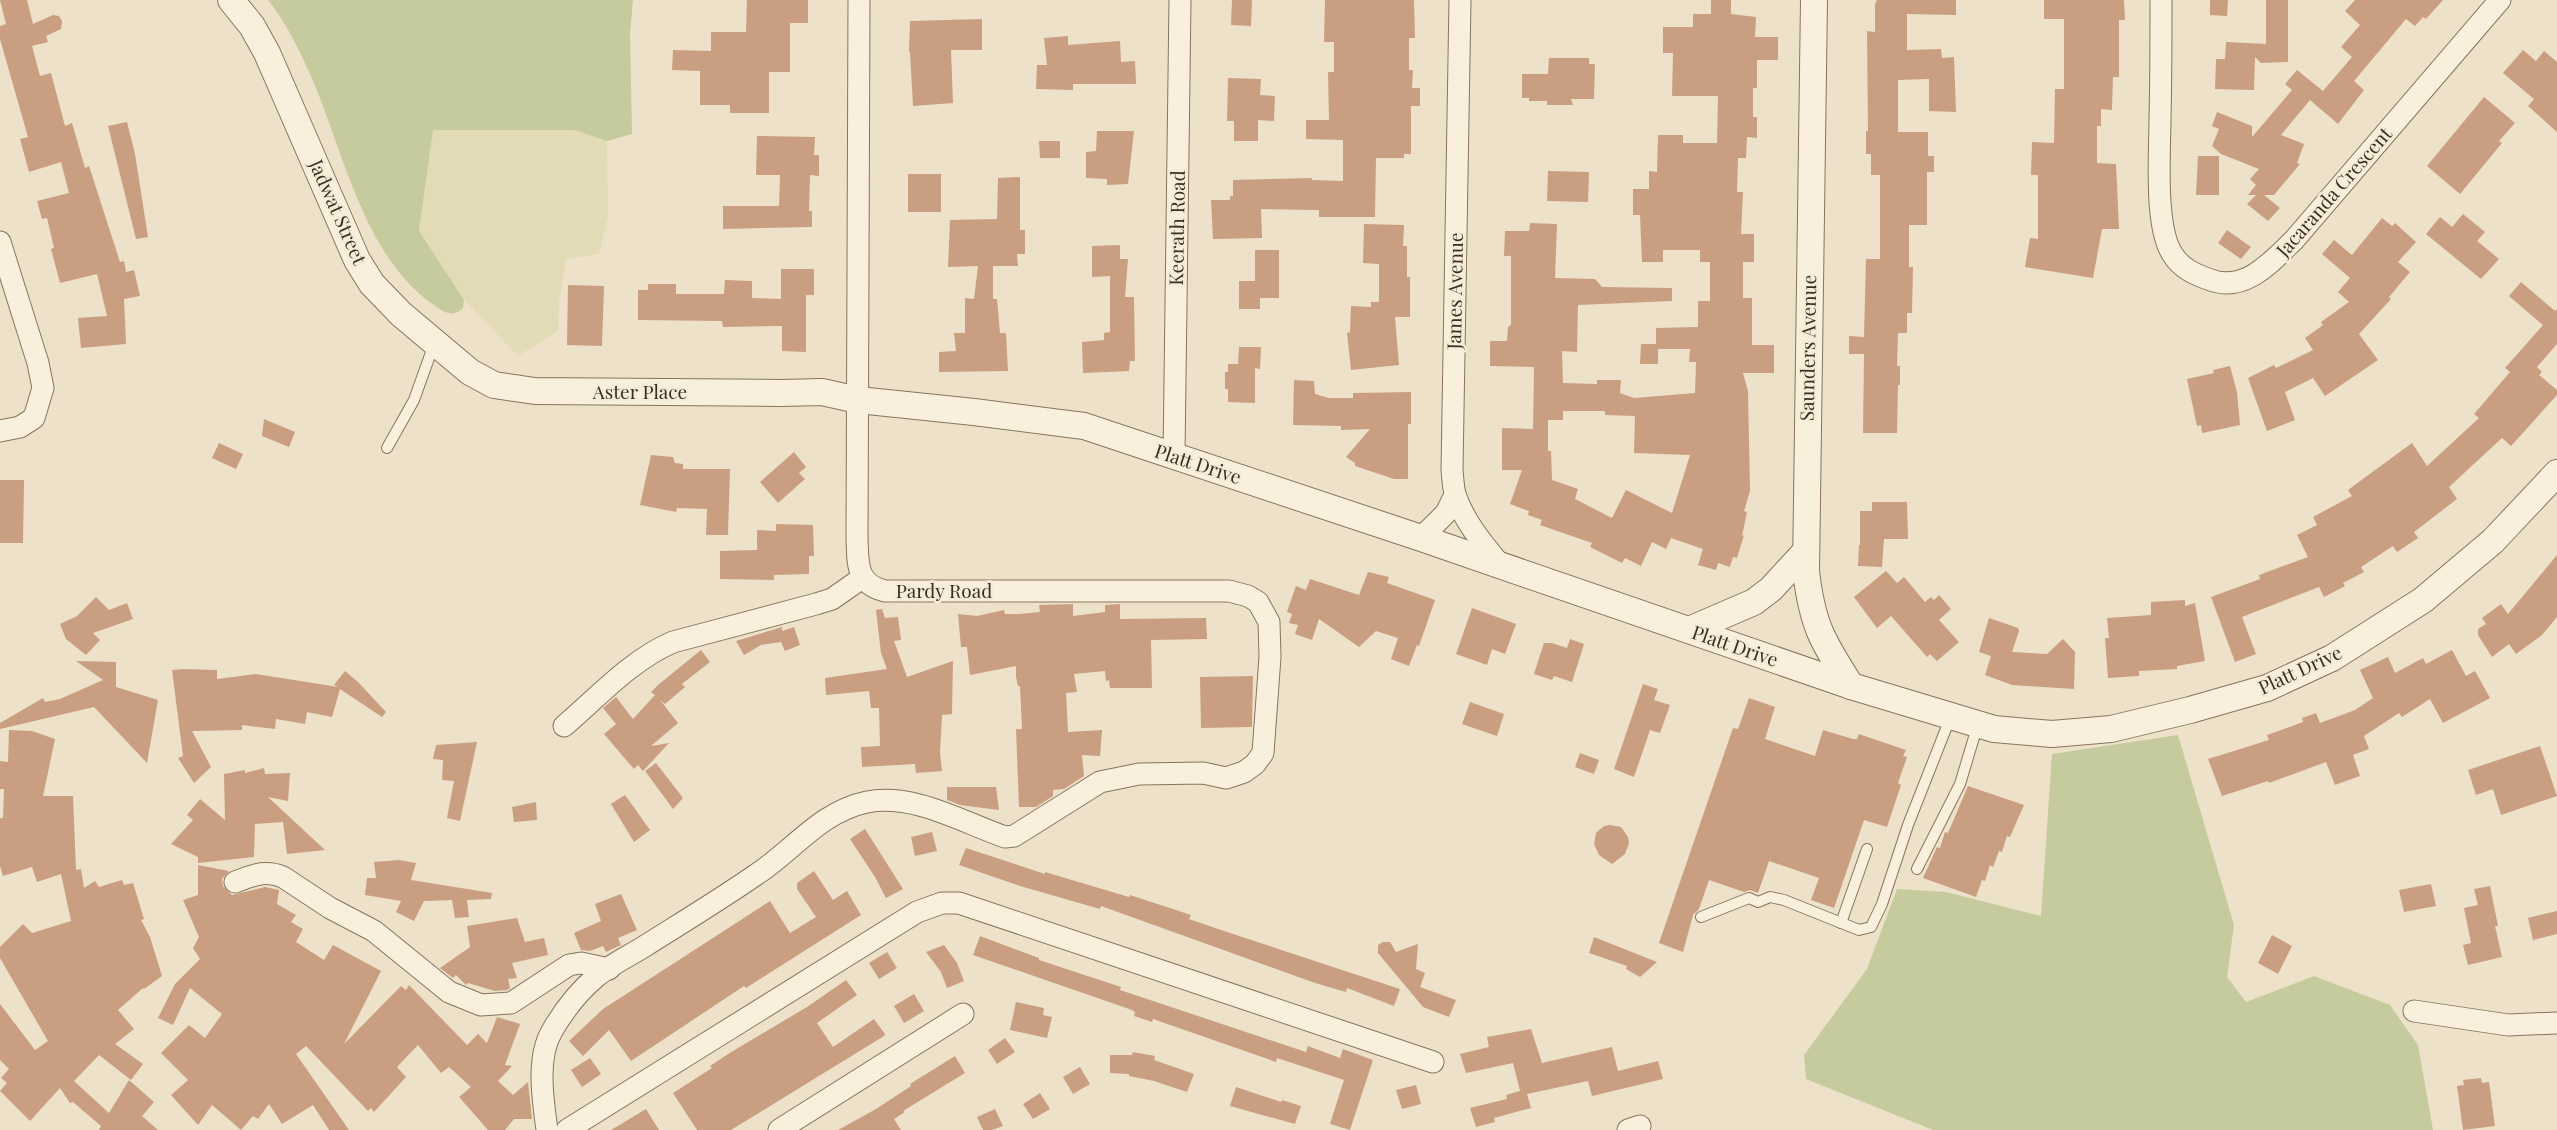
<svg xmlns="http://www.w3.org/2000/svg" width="2557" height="1130" font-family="'Playfair Display',serif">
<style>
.farmland{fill:#e2dbb6}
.green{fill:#c6cb9d}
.building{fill:#c99e81;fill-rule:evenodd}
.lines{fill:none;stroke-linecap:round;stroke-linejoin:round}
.service-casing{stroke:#89745e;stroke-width:12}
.minor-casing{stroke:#89745e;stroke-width:23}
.tertiary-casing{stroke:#89745e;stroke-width:28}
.service{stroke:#f8efdc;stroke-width:10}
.minor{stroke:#f8efdc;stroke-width:21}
.tertiary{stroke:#f8efdc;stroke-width:26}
.labels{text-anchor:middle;stroke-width:5;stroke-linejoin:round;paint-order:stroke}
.street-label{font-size:19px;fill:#3a2d21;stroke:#f5ecd8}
</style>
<rect width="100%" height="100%" fill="#ede2c9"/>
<path class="farmland" d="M433,130h142l32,11 1,76 -9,37 -33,5 -7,44 -1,28 -40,25 -54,-56 -45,-69z"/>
<g class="green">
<path d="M268,0h365l-3,34 2,100 -25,7 -32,-11h-142l-14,101 45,69 -1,8c-11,11 -21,3 -32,-5 -69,-50 -88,-155 -121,-229 -12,-26 -24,-52 -42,-74z"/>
<path d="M2178,735l56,190 -7,52 19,25 68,-26 76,29 28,40 15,85h-500l-127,-51 -2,-24 63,-86 30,-80 49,3 95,24 11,-162z"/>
</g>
<g class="building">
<path d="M0,0h27l6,24 20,-9 6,1 3,5 -1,8 -15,7 2,6 -16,4 8,30 11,-3 14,53 7,-3 13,45 4,-2 31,96 4,-1 2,11 8,-2 6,26 -16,3 2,45 -45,4 -3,-30 29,-2 -10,-42 -37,9 -9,-34 3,-1 -7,-30 -5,1 -5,-18 32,-8 -8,-31 -32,10 -9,-33 8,-2 -28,-98v-13l6,-2z"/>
<path d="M747,0h61v23h-18v49h-21v41h-39v-8h-30v-34l-28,-1 1,-20 38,1v-19h35z"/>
<path d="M1232,0h20l-1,26 -20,-1z"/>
<path d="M1325,0h89l1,38h-6v32h4l-1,18h8v18h-9v48h-7v4h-28l-1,59h-56v-7l-58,-1 1,29 -49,1 -2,-39h19v-4h3v-16l79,-2v2l31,1v-41l-37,-1v-19h23l-1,-48h6v-30h-10z"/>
<path d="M1711,0h20v14l25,3 -1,20h23v23h-21v28h-4v29h4v21l-10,-1 -1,21h-8l-1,34h6l-2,42h13v28h-11v36h9v47h22v28h-31l5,18 2,100 -6,20 3,1 -5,24 2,-1 -7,23 -4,-1 -3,10 -12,-4 -2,7 -18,-5 5,-16 -32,-11 -5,11 -14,-7 -11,24 -16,-8 -3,5 -32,-16 2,-4 -52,-18 2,-5 -14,-5 1,-4 -19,-7 12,-34h-20v-42l31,1 1,-62 -44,-1v-25h17l1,-14 3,-2v-69h-7l1,-25h24l1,-8 27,1 -2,54 40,1 7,8 70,1v13l-94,4 -1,47 -15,-1 1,32 34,1v-4h24l-1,13 14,5 61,-5 1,-31h-7l1,-13h-32v15h-18l1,-20h15v-16l42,-1v-26h12v-39h-10v-12h-37v12h-21l-2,-47h-7v-26h16v-18l8,1 1,-37h25v8h34l1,-47h-46l1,-43h-10v-26h30v-13h18zM1563,411h42v4l30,1 -1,37 56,2 -18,58 -46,-23 -14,28 -37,-19 3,-10 -26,-9 -1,-29h-3v-31h15z"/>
<path d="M1877,0h79v15l-49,-1v36l34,-1 1,9 12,-1 2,55 -27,-1v-32l-31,1v52h30v24h6v16h-7v53h-18v42h4l-1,46h-5v20h-9l-1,33h3v19h-2l-1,48h-34l1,-79h-15v-18l15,1 2,-78h14v-84h-9v-21h-5v-23h2l-1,-100 8,1v-28z"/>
<path d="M2044,0h80l1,20h-6v57h-6l-1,33 -11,-1v17h-4v37l19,1 3,65h-17l-9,49 -68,-11 5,-29 8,1v-64h-7l1,-33 22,1 1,-54h9v-70h-20z"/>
<path d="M2210,0h18l-1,16 -17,-1z"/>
<path d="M2266,0h22v62l-27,1 -6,-6 -1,33 -39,-1 1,-30h9l1,-17 40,2z"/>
<path d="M2355,0h88l-17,19 -3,-2 -8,9 -9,-7 -52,62 10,9 -26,34 -28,-24 -29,35 23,9 -7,19 3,1 -26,31h-10l16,13 -12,13 -21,-17 9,-9h-8l8,-10 -6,-6 9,-10 -38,-15 -9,-8 7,-17 -7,-3 5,-14 35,14v11l40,-47 -7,-6 12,-14 26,21 29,-34 -11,-10 19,-22 -15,-14z"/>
<path d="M982,19v31h-31l2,53 -40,3 -3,-54h-1l1,-31z"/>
<path d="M1068,36v9l52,-4 1,21 14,-1 1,23h-63v6l-37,-1 1,-24h10l-3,-27z"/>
<path d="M2523,50l13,11 8,-10 13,11v70l-29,-26 6,-7 -31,-26z"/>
<path d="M1549,58h40v6h6l-1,35h-23l2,6h-26v-4h-18v-3h-7v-24h26z"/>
<path d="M1228,78l33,1 -1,16 15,1 -1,25 -16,-1v21h-24v-20h-7z"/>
<path d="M2484,97l31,26 -16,18 3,2 -42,51 -33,-28z"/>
<path d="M127,122l8,32 13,83 -12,2 -28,-113z"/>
<path d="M1097,131h37l-6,53 -21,1v-6l-21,-1v-26l10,-1z"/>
<path d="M757,136l58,1 -1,18h5v21l-9,-1 -1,36h3v16l-89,2v-23h56l1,-31h-24z"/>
<path d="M1039,141h21v17h-20z"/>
<path d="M2198,156h21v39h-23z"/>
<path d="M1548,171l41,1 -1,30 -41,-1z"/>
<rect x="908" y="174" width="33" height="38"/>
<path d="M1020,177v53h5v24h-8l1,12h-25v33h4l3,34h6l2,38 -69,1v-20l17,-1 -2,-18h11v-35l9,1 4,-33 -30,1 2,-47 47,-1 1,-41z"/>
<path d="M2463,214l22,18 -8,9 22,18 -18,20 -55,-45 14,-17 12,10z"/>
<path d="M2382,218l10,8 3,-3 21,19 -18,20 12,10 -21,25 2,2 -32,35 19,26 -53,36 -12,-18 -28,14 10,28 -28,11 -19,-53 26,-13 2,3 37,-18 -8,-12 18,-13 -2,-3 28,-20 -11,-10 12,-14 -28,-24 12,-14 18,15z"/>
<path d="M1364,224l40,1 -1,21h4v31h3v40h-15l4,48 -48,5 -4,-37 3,-1 1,-26 20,1v-5h8v-38l-16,-1z"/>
<path d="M2227,230l24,17 -10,12 -23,-16z"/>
<path d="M1120,245v14h8l-3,38h9l1,64h-5l-1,10 -46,2 -1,-31 22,-2v-7l6,-1v-56l-18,1v-31z"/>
<path d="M1255,250h24v48h-19v11h-21v-28h16z"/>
<path d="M781,269h33v26h-8v57l-24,-1v-25l-59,1 -1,-6 -84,-1v-30h10v-6h28v10h48l1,-14 27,1v17l29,1z"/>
<path d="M2521,282l34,29 2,-2v35l-20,23 5,5 -3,3 18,15v5l-46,51 -9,-8 -53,49 8,12 -43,33 4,6 -21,14 -4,-6 -32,21 3,5 -21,11 2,3 -21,11 -5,-10 -77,30 14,37 -21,8 -24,-65 49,-18 -1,-4 49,-18 -11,-22 20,-10 -4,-8 39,-21 -4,-6 64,-47 15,23 52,-48 -5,-4 36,-42 -5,-4 38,-43 -34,-29z"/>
<path d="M568,285l36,1 -2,60 -35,-1z"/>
<path d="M1239,347h22l-1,22 -5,-1v35l-27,-1v-13h-3v-17h3v-8h10z"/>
<path d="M2230,366l7,26 3,33 -38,8 -1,-8 -4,1 -10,-47 27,-6 -1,-3z"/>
<path d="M1294,380l20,1 1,13 14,4h24v-5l58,-1v32h-3v55h-14l-39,-13v-3l-9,-6 24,-28 -29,1v-4l-48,-1z"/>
<path d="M264,419l31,13 -6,15 -27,-11z"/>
<path d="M219,443l24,11 -7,15 -24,-11z"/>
<path d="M794,452l12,15 -7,6 6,6 -27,24 -18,-21z"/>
<path d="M651,455l22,2 2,6 8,1v5h47l-2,66h-22l1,-26 -30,-1 -1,4 -36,-7z"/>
<path d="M0,480h24l-1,63h-23z"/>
<path d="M1872,502h35l1,37h-24l-2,28 -24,-1 1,-21h1v-34h12z"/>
<path d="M776,524l37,1 1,31h-5v18l-35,1v5l-54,-1v-28l37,-1v-20l19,1z"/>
<path d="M2557,555v62l-15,18 -26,19 -7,-10 -17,13 -14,-22v-6l8,-5 -4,-6 19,-14 7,10z"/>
<path d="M1886,571l11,12 7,-6 21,25 6,-5 3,3 5,-5 12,14 -12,11 20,22 -22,19 -7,-7 -3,3 -36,-41 -14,12 -23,-31z"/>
<path d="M1368,572l21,5 -2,6 48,17 -16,46 -2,-1 -8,21 -18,-7 7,-21 -22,-7 -17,16 -40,-28 -7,21 -17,-6 3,-9 -9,-2 3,-9 -5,-2 9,-26 10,4 4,-11 49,16z"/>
<path d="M96,597l13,13 18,-7 6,16 -40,14 7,7 -14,15 -20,-16 -6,-15 17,-8z"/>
<path d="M2185,600v6l10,-3 10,58 -28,5v3l-38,2v5l-31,2 -3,-40h4l-2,-20 44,-3v-13z"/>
<path d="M1073,604v12l32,-4v-7l15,-1v15l86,-1 1,21 -56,1 1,48h-42l-1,-8 -3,1 -1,-10 -31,3 3,18 -11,1 2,39 34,-2 -2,26 -18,-1 2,21 -20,13 -11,1v6l-17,11h-17l-3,-78h6l-2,-43h-2l-2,-9v-11l-46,9 -3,-28h-6l-3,-33 19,2 27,-6 1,4h14l21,-2 -1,-7z"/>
<path d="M1472,608l44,16 -11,30 -13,-5 -5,16 -31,-11z"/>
<path d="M882,609l3,9 13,-1 3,23 -7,1 13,36 46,-16 -1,53 -10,1 -2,38 2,18 -26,2 -1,-9 -53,3 -1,-20 19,-1 -1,-38h-8l-2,-17 -43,4 -1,-17 62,-9 -6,-16 -5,-43z"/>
<path d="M1989,618l29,10 1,3 -7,21 35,2 16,-15 12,13 -1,37 -62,-4 -27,-10 6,-19 -12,-4z"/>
<path d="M782,627v4l12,-4 6,18 -15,6 -4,-9 -20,3 -17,10 -8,-14z"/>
<path d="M1570,639l14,5 -12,38 -18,-6 -2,4 -18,-6 10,-31h8l15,5z"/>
<path d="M701,650l9,12 -28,22 3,3 -20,17 -5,-4 18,23 -27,23 18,-3 -26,28 -5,-6 -4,4 -30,-35 12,-10 -13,-16 13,-11 17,22 22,-24 -4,-3 7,-7z"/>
<path d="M2452,650l14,26 9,-5 15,27 -47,25 -13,-24 -28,18 -3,-4 -35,23 5,13 -16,6 7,21 -25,9 -9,-23 -57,21 -1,-2 -46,15 -14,-37 61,-19 -2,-5 36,-13 -1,-4 14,-5 4,10 35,-13 18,-12 -13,-28 28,-13 7,16 28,-15 3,6z"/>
<path d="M76,661l40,1v25l42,13 -11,63 -53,-56 -94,22v-6l43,-25 2,4 15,-3 43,-19z"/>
<path d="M183,669l34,1v9l39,-5 82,13 -4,-2 11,-14 13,11 28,30 -4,5 -42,-28 -8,28 -25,-5 -2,12 -29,-5 -1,10 -33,-4v5l-50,1 19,36 -17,16 -16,-25 5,-2 -11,-86z"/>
<path d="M1253,676l-1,51 -51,1 -1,-51z"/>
<path d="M1643,684l15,5 -4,11 16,5 -10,28 -10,-3 -16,47 -20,-8z"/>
<path d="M1749,698l26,9 -10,32 50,17 8,-26 30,9h4l2,-5 47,16 -3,6 4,1 -9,26 3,2 -14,42 -23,-7 -30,88 -23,-8 8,-22 -50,-17 -11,32 -8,-3 -6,2 -35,-12 -10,29 -6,6 -10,37 -24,-9 74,-215 5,1z"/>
<path d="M1470,702l34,12 -7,22 -35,-12z"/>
<path d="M9,730l23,1 23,8 -12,57h30l3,74 5,-1 3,19 11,-7 4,6 23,-7 2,5 9,-2 11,36 -3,1 9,17 12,39 -18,13 -1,-1 -25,22 16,19 -19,15 28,20 -12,16 -32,-25 -25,26 35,32 20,-33 25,22 -12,14 16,14h-59l2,-4 -28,-24 -3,1 -10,-15 -30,33 -30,-30 7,-8 -6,-5 8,-9 -9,-9v-56l35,46 13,-9 -48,-83v-11l23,-23 9,9 39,-12 -10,-47 -24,8 -5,-15 -29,9 -3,-10v-48h3l1,-29h-4v-28l8,1z"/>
<path d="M477,742l-17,79 -13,-3 7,-37 -12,-1 1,-20 -10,-1 3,-14z"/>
<path d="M2540,746l17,50 -56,19 -8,-26 -17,6 -8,-25z"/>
<path d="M1580,753l19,7 -5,14 -19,-7z"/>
<path d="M656,763l27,35 -10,11 -28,-38z"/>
<path d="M264,768l1,6 25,-1 -2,28 -20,-4 57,53 -38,4 -4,-32 -28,2 -1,33 -56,6v-6l-27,-13 22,-24 -6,-5 13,-16 25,21 -1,-46 21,-4v3z"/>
<path d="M1968,786l56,19 -14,32 -3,-1 -5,16 -3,-1 -6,16 -3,-2 -5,16 -3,-1 -6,17 -53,-19 14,-31 3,1 5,-16 3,1z"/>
<path d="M947,787h49l3,23 -39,-5 -13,-5z"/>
<path d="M625,795l25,35 -16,12 -23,-38z"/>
<path d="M536,802l1,18 -23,2 -2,-15z"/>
<path d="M1610,825l11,2 7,10 1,6 -4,11 -13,10 -13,-9 -5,-11 2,-11 8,-7z"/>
<path d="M865,829l38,60 -17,9 -11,-21 -25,-38z"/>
<path d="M932,832l5,19 -22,5 -4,-19z"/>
<path d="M966,848l79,26v-2l84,25 1,-2 61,20 -2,4 41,14 170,56 -6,17 -47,-18 -1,4 -31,-9 -214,-77 -1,3 -80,-23 -61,-21z"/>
<path d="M399,860l17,3 -5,17 81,13 -1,6 -24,1 2,17 -14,1 -3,-18 -28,1 -10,20 -18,-9 5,-11 -36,-6 2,-17h9l-2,-16z"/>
<path d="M198,865l31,6 -7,8 1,7 9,9 33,-8 14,3 -2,14 19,11 -5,7 12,7 -7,13 28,18 9,-15 48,26 -37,73 57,-58 5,4 3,-5 58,60 11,-11 9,9 10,-26 23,7 -15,41 7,1 -14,15 15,14 15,-13 4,37h-18l-9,11h-17l-29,-33 12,-10 -22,-20 -8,6 -23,-28 -21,22 9,10 -32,35 -3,-4 -3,3 -62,-65 -10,8 53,76h-20l-16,-25 -31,19 -13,-20 -11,15 -5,-3 -12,14 -29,-25 -14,20 -27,-30 17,-15 -27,-27 28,-28 16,13 17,-24 -32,-26 -17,37 -15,-7 17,-34 25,-25 -7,-11 6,-11 -16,-37 15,-5z"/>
<path d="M814,871l19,29 14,-9 14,24 -115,73 -2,-2 -113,75 -22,-31 -26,26 -14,-15 34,-32 167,-108 20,32 26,-16 -19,-28v-6z"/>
<path d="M2431,884l5,22 -32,6 -5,-22z"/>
<path d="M2490,886l8,40h-3l7,31 -34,8 -5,-20 8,-2 -7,-35 14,-3 -4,-16z"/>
<path d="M621,894l16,36 -19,8 3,7 -15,7 -3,-6 -13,5 -9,-1 -7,-17 27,-12 -6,-17z"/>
<path d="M2557,911v23l-24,6 -5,-22z"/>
<path d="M517,918l8,24 19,-4 4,17 -36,8 5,15 -9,1 2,9 -3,2 -12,1 -27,-8 -2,2 -10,-10 -3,3 -13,-10 30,-21 -3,-21z"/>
<path d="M2272,935l20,11 -14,28 -20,-11z"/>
<path d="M980,936l59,22v2l82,27 -1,3 186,62 2,-6 32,12 3,-9 30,11 -23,70 -20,-6 14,-44 -67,-22 -1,4 -123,-43 -1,3 -18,-6 1,-4 -3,-2 -159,-55z"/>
<path d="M1594,937l63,25 -17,15 -14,-8 1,-3 -38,-13z"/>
<path d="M1383,942h7l6,10 22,-8 -2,25 9,4 -5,14 36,13 -7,17 -26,-10 -45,-54v-8z"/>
<path d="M944,945l13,18 7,18 -17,7 -6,-16 -15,-20z"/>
<path d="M887,952l10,16 -18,11 -10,-16z"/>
<path d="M846,980l11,15 -40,28 16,24 41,-28 11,15 -1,2 -153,94h-34l-24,-37 39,-25 -2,-2 18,-12 79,-47z"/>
<path d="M914,994l10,17 -20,12 -10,-17z"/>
<path d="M1016,1002l28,6 -1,7 9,2 -5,21 -37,-8z"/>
<path d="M1531,1029l11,34 70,-16 6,24 40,-10 5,18 -71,17 -4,-15 -61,13 4,14 -37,10 1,4 -19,5 -6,-19 37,-9 -1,-4 14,-4 -7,-28 -47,10 -6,-19 29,-7 -2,-10z"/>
<path d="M1005,1038l10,14 -18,12 -9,-14z"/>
<path d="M1133,1052l22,4 -1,4 40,14 -7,18 -33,-11 -25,-5v-2l-19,-1v-18h22z"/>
<path d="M955,1056l10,17 -62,38 2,1 -11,7 7,11h-63l38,-21 35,-23 -1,-2z"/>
<path d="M590,1058l11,16 -19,13 -11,-17z"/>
<path d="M1080,1067l10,17 -17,10 -10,-17z"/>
<path d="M2481,1078l1,5 7,-1 6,44 -32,4 -6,-44 7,-1 -1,-5z"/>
<path d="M1416,1085l5,19 -19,5 -6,-19z"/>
<path d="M1236,1087l45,15 1,-2 19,6 -6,18 -65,-18z"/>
<path d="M1040,1093l10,16 -17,10 -10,-15z"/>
<path d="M646,1109l13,21h-48z"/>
<path d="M995,1109l8,17 -11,4h-9l-6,-13z"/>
</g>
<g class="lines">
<g class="service-casing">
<g id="service">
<path d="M387,448l27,-48 20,-56"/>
<path d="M1917,869l43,-85 18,-60"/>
<path d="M1701,917l48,-19 9,4 12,-5 14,3 75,30 12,-3 11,-23 26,-79 43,-109"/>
<path d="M1841,923l26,-74"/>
</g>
</g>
<g class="minor-casing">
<g id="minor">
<path d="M1460,0l-8,470c1,9 1,19 4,27 9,26 29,49 46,70"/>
<path d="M2161,0c0,39 0,79 -1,118 0,34 -6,110 13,137 8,13 21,19 35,24 36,15 62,-16 86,-39l206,-240"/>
<path d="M0,242l38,121 5,25 -9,30 -14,9 -20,4"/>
<path d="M1174,456l6,-456"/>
<path d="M1421,538l25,-25 9,-18"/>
<path d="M564,726c34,-29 67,-66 109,-84l143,-38 16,-5 30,-21"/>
<path d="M235,882c17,-6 30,-13 48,-5l47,31 44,23 75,61 32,13 30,-2 58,-38 12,-2 28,6"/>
<path d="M2414,1011l94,14 49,-2"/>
<path d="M547,1130c-4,-30 -11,-72 5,-99 11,-19 27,-40 44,-54 14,-12 33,-21 49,-31 38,-24 76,-47 112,-72 38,-25 63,-62 110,-72 47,-9 95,20 138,35l9,-1 86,-54 39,-8 64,-1 23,5 18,-6 11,-8 8,-11 7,-96 -1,-35 -11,-20 -10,-6 -19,-5h-344c-29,-7 -27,-27 -28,-53l2,-538"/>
<path d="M567,1130l350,-218 25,-9h17l474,159"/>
<path d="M779,1130l184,-116"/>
<path d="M1628,1130l12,-4"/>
</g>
</g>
<g class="tertiary-casing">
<g id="tertiary">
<path d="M231,0l21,26 15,27 90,207 15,24 29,30 69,58 24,13 41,6 245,2 42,-1 36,8 116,12 110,14 337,112 430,148 143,43 58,5 59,-5 79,-19 77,-22 65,-30 91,-58 70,-59 64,-68"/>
<path d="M1814,0l-8,571c6,53 16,70 45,115"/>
<path d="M1689,630l65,-28 17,-13 35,-38"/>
</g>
</g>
<use href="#service" class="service"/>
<use href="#minor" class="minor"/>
<use href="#tertiary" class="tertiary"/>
</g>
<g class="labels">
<g class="street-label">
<text transform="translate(2334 192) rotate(-49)" y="7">Jacaranda Crescent</text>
<text transform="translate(338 212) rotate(66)" y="7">Jadwat Street</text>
<text transform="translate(1177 228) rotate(-89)" y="7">Keerath Road</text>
<text transform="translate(1455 291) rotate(-89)" y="7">James Avenue</text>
<text transform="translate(1808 348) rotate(-89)" y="7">Saunders Avenue</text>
<text x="640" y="399">Aster Place</text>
<text transform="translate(1198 464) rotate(18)" y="7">Platt Drive</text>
<text x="944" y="598">Pardy Road</text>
<text transform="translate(1735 646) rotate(19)" y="7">Platt Drive</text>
<text transform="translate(2300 670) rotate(-25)" y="7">Platt Drive</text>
</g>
</g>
</svg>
